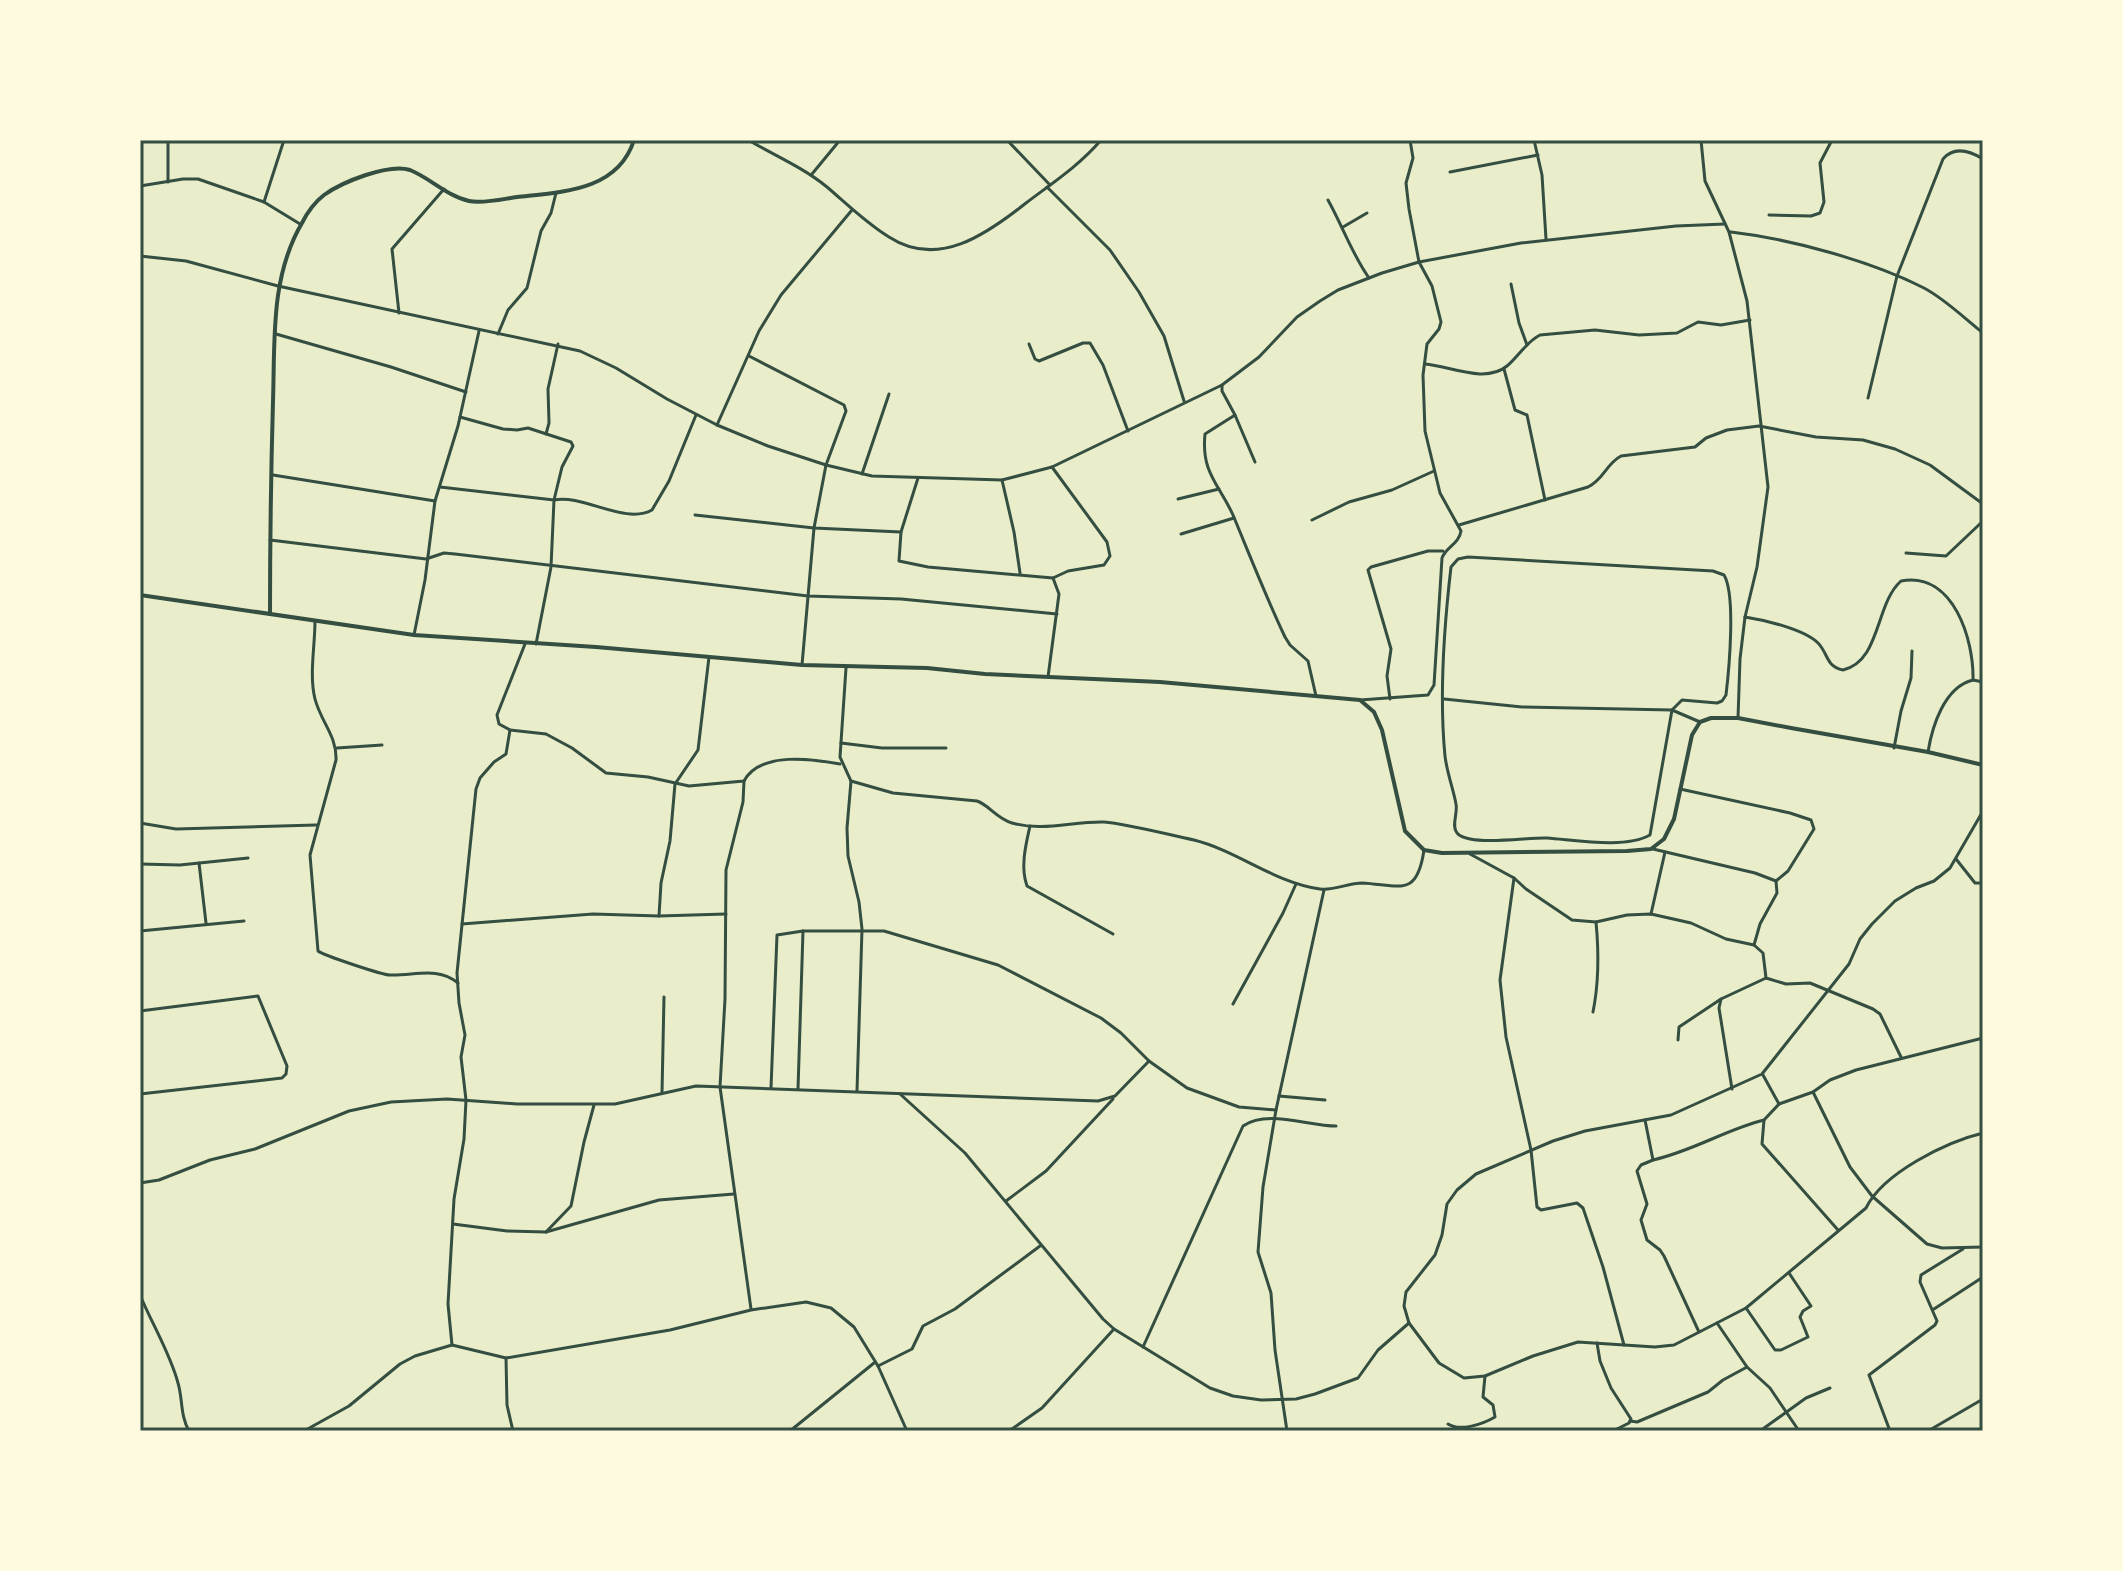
<svg xmlns="http://www.w3.org/2000/svg" width="2123" height="1571" font-family="'Source Sans 3',sans-serif">
<style>
.lines{fill:none;stroke-linecap:round;stroke-linejoin:round}
.minor{stroke:#344e41;stroke-width:3}
.secondary{stroke:#344e41;stroke-width:4}
.neatline{fill:none;stroke:#344e41;stroke-width:3}
</style>
<rect width="100%" height="100%" fill="#e9edc9"/>
<g class="lines">
<g class="minor">
<path d="M284,140l-20,62 36,22"/>
<path d="M748,140c26,15 56,28 79,47 20,17 39,36 62,50 49,32 98,-3 137,-34 25,-19 54,-38 75,-63"/>
<path d="M1007,140l43,45"/>
<path d="M1534,140l8,35 4,64"/>
<path d="M1701,140l4,41 24,51 18,69 21,186 -11,80 -12,50 -5,42 -2,59"/>
<path d="M1450,172l88,-17"/>
<path d="M812,174l28,-34"/>
<path d="M168,182v-42"/>
<path d="M140,186l43,-7h15l66,23"/>
<path d="M1047,187l63,63 29,42 25,44 20,65"/>
<path d="M1328,200c15,27 24,54 41,78"/>
<path d="M1769,215l42,1 9,-3 4,-11 -4,-39 12,-23"/>
<path d="M1343,227l24,-14"/>
<path d="M1731,232c60,7 140,29 193,56 21,11 40,30 59,45"/>
<path d="M140,256l46,5 92,25 302,65 36,17 51,31 50,26 51,21 58,19 46,11 130,4 50,-13 170,-82 37,-28 38,-40 23,-16 18,-11 44,-17 37,-11 102,-19 155,-17 49,-2"/>
<path d="M1511,284l8,39 8,22"/>
<path d="M399,313l-7,-64 52,-60"/>
<path d="M276,334l115,33 75,25"/>
<path d="M498,334l10,-24 19,-22 14,-57 10,-18 5,-20"/>
<path d="M1029,344l6,15 4,2 44,-18h7l13,22 25,66"/>
<path d="M749,356l95,49 2,6 -20,54 -12,63 -12,137"/>
<path d="M1425,364c25,2 60,20 82,2 12,-10 19,-24 33,-31l55,-5 44,5 38,-2 21,-11 23,3 29,-5"/>
<path d="M1504,369l11,41 12,5 18,85"/>
<path d="M1222,385v6l13,24 -30,19c-4,39 14,50 28,81 17,41 33,82 52,122l5,8 18,16 8,35"/>
<path d="M1868,398l29,-122 46,-117c11,-13 27,-8 40,0"/>
<path d="M1235,415l20,47"/>
<path d="M460,417l43,12 14,1 11,-2 43,14 2,4 -11,21 -8,33c29,-6 71,25 98,10l17,-29 27,-66"/>
<path d="M717,425l42,-94 22,-36 71,-85"/>
<path d="M546,434l3,-11 -1,-34 10,-45"/>
<path d="M862,474l27,-80"/>
<path d="M273,475l162,26"/>
<path d="M1002,480l12,52 6,41"/>
<path d="M440,487l114,13 -3,67 -15,77"/>
<path d="M1178,499l41,-10"/>
<path d="M695,515l119,13 87,4 17,-54"/>
<path d="M1312,520l37,-18 43,-12 42,-19"/>
<path d="M1459,525l129,-38c16,-8 18,-23 33,-31l74,-9 11,-9 21,-8 32,-4 57,11 47,3 32,9 35,16 53,39"/>
<path d="M901,532l-2,29 29,6 125,11 15,-7 36,-6 6,-9 -3,-14 -55,-75"/>
<path d="M1181,534l53,-16"/>
<path d="M270,540l156,19 18,-6 11,1 353,42 93,3 156,15"/>
<path d="M1906,553l40,3 37,-35"/>
<path d="M1468,557l245,14 11,4c12,20 5,95 2,120l-4,6 -5,2 -35,-3 -10,10 -22,125c-25,14 -74,5 -103,3 -19,-1 -78,9 -90,-5 -6,-7 1,-20 -1,-29 -3,-16 -9,-31 -11,-48 -6,-61 -1,-129 6,-189l7,-8z"/>
<path d="M1745,617c19,3 59,12 73,26 10,10 8,24 25,27 38,-9 32,-66 58,-89 53,-10 73,60 72,99 -29,7 -41,47 -45,72"/>
<path d="M315,621c0,25 -6,54 0,78 6,23 22,37 21,61l-26,95 8,96c5,4 64,24 72,24 24,1 48,-9 68,8"/>
<path d="M414,635l11,-55 10,-79 23,-75 21,-95"/>
<path d="M846,668l-6,89 11,24 -4,47 1,28 11,46 3,27 -5,162"/>
<path d="M1048,677l11,-83 -6,-16"/>
<path d="M1973,680l10,2"/>
<path d="M1390,699l-3,-23 4,-27 -23,-79 3,-3 57,-16h15"/>
<path d="M1444,699l78,8 150,3 28,12"/>
<path d="M1360,700l68,-5 6,-10 8,-127c4,-11 17,-14 19,-27l-21,-38 -15,-62 -2,-56 4,-31 12,-15 2,-7 -9,-36 -13,-24 -10,-53 -3,-26 7,-25 -3,-18"/>
<path d="M510,730l36,4 26,14 34,25 42,4 41,9 55,-5c16,-30 69,-22 96,-17"/>
<path d="M841,743l41,5h64"/>
<path d="M337,748l45,-3"/>
<path d="M1894,748l7,-37 10,-33 1,-27"/>
<path d="M744,781l-1,21 -17,68 -1,129 -5,88 31,222"/>
<path d="M851,781l42,12 84,8c12,4 19,17 35,22 30,9 62,-2 92,-1 24,2 66,13 90,18 44,11 81,43 126,49 14,2 28,-6 42,-6 38,2 55,15 62,-33"/>
<path d="M1680,789l110,24 21,7 3,9 -26,42 -12,10 1,12 -17,31 -6,21"/>
<path d="M140,823l36,6 140,-4"/>
<path d="M1030,826c-4,18 -10,41 -3,60l86,48"/>
<path d="M1653,849l102,24 21,8"/>
<path d="M1470,854l44,24 12,11 46,31 24,2 31,-7 24,-1 40,9 35,16 28,6 9,8 3,25 20,6 24,-1 63,26 7,5 21,43"/>
<path d="M1956,859l19,24h8"/>
<path d="M199,863l7,60"/>
<path d="M140,864l40,1 68,-7"/>
<path d="M1514,878l-14,102 6,57 25,113 6,57 4,3 36,-7 6,5 20,59 21,78"/>
<path d="M1651,914l14,-62"/>
<path d="M659,916l2,-33 9,-42 5,-57 23,-34 11,-93"/>
<path d="M462,924l131,-10 66,2 67,-2"/>
<path d="M140,931l104,-10"/>
<path d="M1233,1004l50,-91 13,-29"/>
<path d="M140,1011l118,-15 29,70 -1,8 -4,4 -142,16"/>
<path d="M1593,1012c6,-30 6,-59 3,-90"/>
<path d="M1678,1040l1,-13 42,-28"/>
<path d="M1763,1075l16,29 34,-12 17,-12 26,-10 127,-32"/>
<path d="M771,1088l6,-153 26,-4h81l114,34 103,53 20,15 28,28 38,27 52,19 37,3"/>
<path d="M798,1089l5,-158"/>
<path d="M1732,1089l-13,-81 2,-9 45,-21"/>
<path d="M1813,1092l37,75 22,29 55,48 15,4 41,-1"/>
<path d="M662,1093l2,-96"/>
<path d="M900,1094l65,59 138,166 11,10 96,59 23,8 28,4 35,-1 19,-5 43,-16 20,-28 31,-27 -5,-17 2,-14 29,-37 7,-20 5,-31 10,-14 19,-16 77,-33 32,-10 86,-16 91,-41 87,-110 11,-25 12,-15 23,-23 21,-13 18,-7 16,-13 33,-57"/>
<path d="M1279,1096l46,4"/>
<path d="M1779,1104l-15,16 -2,24 76,86"/>
<path d="M1645,1120l8,40c40,-9 74,-31 111,-40"/>
<path d="M1653,1160l-12,5 -4,6 10,33 -6,16 6,20 13,10 4,6 35,76"/>
<path d="M140,1183l19,-3 51,-20 45,-11 94,-38 42,-9 56,-3 70,5h98l81,-18 402,15 17,-5 34,-35"/>
<path d="M1006,1201l40,-30 67,-72"/>
<path d="M453,1224l54,7 39,1 113,-32 75,-6"/>
<path d="M546,1232l25,-26 13,-64 10,-37"/>
<path d="M140,1295c12,29 30,58 38,88 5,17 2,32 11,48"/>
<path d="M1746,1308l29,42h6l27,-13 -8,-20 3,-6 8,-5 -22,-33"/>
<path d="M1934,1309l49,-32"/>
<path d="M1409,1323l30,40 25,15 21,-2 48,-20 45,-14 77,5 19,-2 72,-37 120,-100c17,-35 80,-66 117,-75"/>
<path d="M1717,1323l30,44 23,21 29,43"/>
<path d="M1597,1343l3,18 11,27 20,31 -2,4 -16,8"/>
<path d="M452,1345l-4,-41 6,-105 10,-60 2,-39 -5,-43 4,-22 -6,-32 -2,-30 19,-184 4,-11 14,-16 12,-8 4,-24 -11,-6 -2,-9 28,-71"/>
<path d="M1143,1347l100,-221c24,-17 65,0 93,0"/>
<path d="M506,1358l1,47 6,26"/>
<path d="M878,1366l34,-17 11,-23 32,-17 85,-63"/>
<path d="M1630,1421l7,1 71,-30 15,-12 24,-13"/>
<path d="M1448,1424c12,8 35,0 47,-7l-2,-12 -10,-8 2,-21"/>
<path d="M304,1431l45,-25 51,-42 15,-8 37,-11 54,13 164,-28 81,-20 55,-8 25,6 23,19 24,39 29,65"/>
<path d="M790,1431l84,-68"/>
<path d="M1009,1431l33,-23 72,-79"/>
<path d="M1287,1431l-12,-81 -4,-57 -13,-41 5,-65 13,-77 48,-220"/>
<path d="M1760,1431l46,-33 24,-10"/>
<path d="M1890,1431l-21,-56 66,-50 2,-4 -17,-39 1,-7 42,-26"/>
<path d="M1928,1431l55,-32"/>
</g>
<g class="secondary">
<path d="M140,595l274,40 182,12 206,18 125,3 58,6 175,8 200,18 14,12 8,18 23,101 19,19 18,3 185,-2 24,-2 13,-10 10,-20 18,-84 8,-13 11,-4h27l53,10 137,24 55,13"/>
<path d="M270,614c0,-71 1,-142 3,-213 2,-59 -3,-124 29,-178 5,-10 13,-21 22,-28 18,-13 65,-32 86,-25 20,8 37,26 59,31 14,3 34,-2 48,-4 45,-5 101,-6 117,-57"/>
</g>
</g>
<rect width="2123" height="1571" fill="none" stroke="#fefae0" stroke-width="284"/>
<rect x="142" y="142" width="1839" height="1287" class="neatline"/>
</svg>
